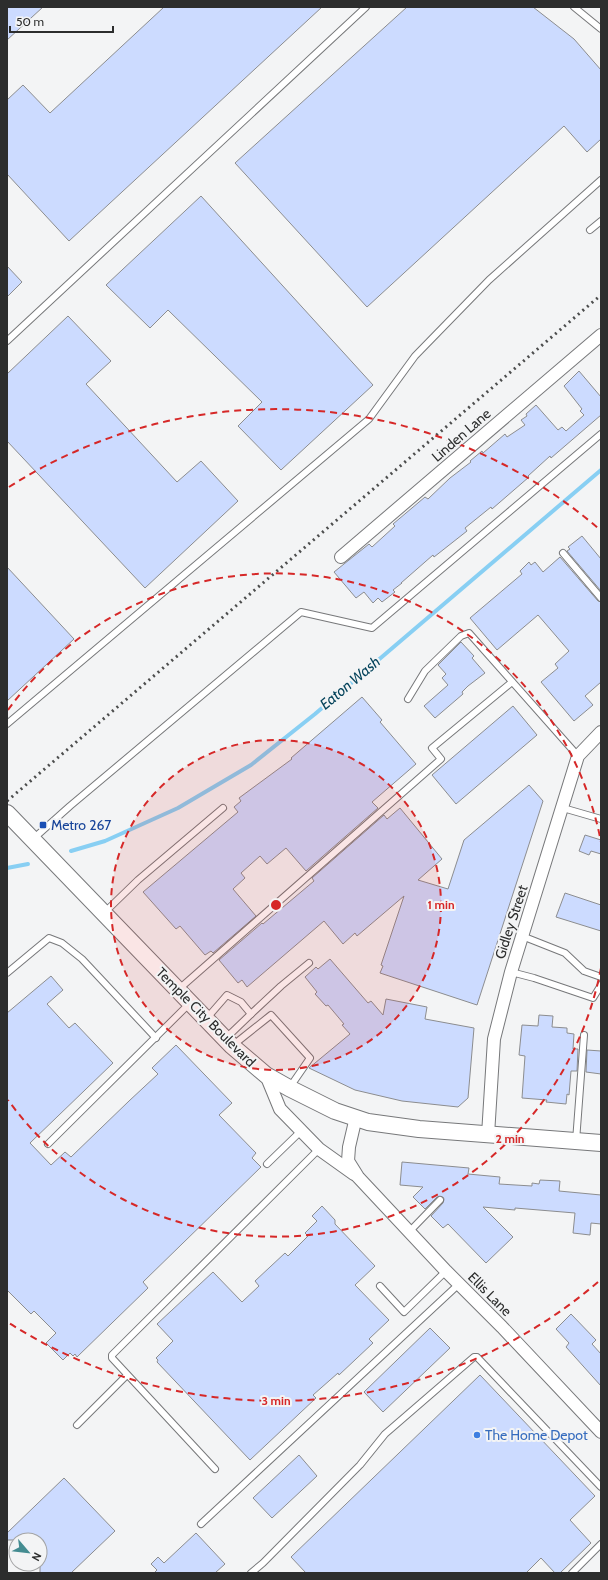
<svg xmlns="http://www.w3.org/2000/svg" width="608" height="1580" font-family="Cabin,sans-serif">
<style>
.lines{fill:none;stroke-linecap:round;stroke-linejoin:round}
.stream{stroke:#88cff3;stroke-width:4}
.building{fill:#ccdbff;stroke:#8c8d8f}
.service-casing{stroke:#77787a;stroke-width:8}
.minor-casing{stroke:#77787a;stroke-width:14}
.secondary-casing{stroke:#77787a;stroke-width:18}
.service{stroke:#fff;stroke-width:6}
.minor{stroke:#fff;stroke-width:12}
.secondary{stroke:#fff;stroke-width:16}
.rail{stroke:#4c4d4d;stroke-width:3;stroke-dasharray:2 4;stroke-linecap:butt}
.ring{fill:none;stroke:#d62828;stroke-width:2;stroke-dasharray:7 5}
.transit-dot{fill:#1a4fb4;stroke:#f3f4f5;stroke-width:1.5}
.shop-dot{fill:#3f7fe0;stroke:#f3f4f5;stroke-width:1.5}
.labels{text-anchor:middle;stroke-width:4;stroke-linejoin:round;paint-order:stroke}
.street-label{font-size:14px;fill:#2c2d2d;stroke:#f3f4f5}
.transit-label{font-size:14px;fill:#164399;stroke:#f3f4f5;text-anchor:start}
.shop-label{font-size:14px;fill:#366cbe;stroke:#f3f4f5;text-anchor:start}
.water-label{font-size:15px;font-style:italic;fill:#04435b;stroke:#f3f4f5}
.centre{fill:#d62828;stroke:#f3f4f5;stroke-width:2}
.ring-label{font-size:12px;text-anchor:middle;font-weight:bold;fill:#d62828;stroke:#f3f4f5;stroke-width:4;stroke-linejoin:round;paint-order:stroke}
</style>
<rect width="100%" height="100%" fill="#f3f4f5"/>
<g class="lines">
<g class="stream">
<path d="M71,851l34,-10 73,-33 73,-43 64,-51 286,-244"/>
<path d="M7,868l21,-4"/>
</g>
</g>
<g class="building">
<path d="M7,7h36l-36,33z"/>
<path d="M164,7h158l-253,234 -62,-67v-74l16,-15 27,28z"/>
<path d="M407,7h126l41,32 27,31v69l-14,13 -23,-26 -197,181 -132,-144z"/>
<path d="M201,196l172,189 -92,85 -43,-44 24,-24 -94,-92 -18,18 -44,-43z"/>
<path d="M7,266l15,16 -15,15z"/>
<path d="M68,316l43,45 -25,23 91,98 24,-21 37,40 -93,87 -138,-147v-67z"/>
<path d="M579,371l22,26v18l-50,43 -1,-2 -22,20 1,1 -37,32 -1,-2 -26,21 2,3 -33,26 -1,-2 -32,28h1l-9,7 2,2 -13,10 -4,-4 -5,5 -9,-11 -8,6 -22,-26 35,-28 3,3 23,-21 -2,-2 32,-27 3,2 22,-21 21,-16 -1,-1 12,-10 1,2 22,-19 2,3 18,-12 -4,-5 6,-4 -1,-2 10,-9 22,25 4,-3 4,4 18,-16 -4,-4 2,-2 -18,-23z"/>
<path d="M582,536l19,23v32l-34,-40 3,-2 -2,-2z"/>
<path d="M560,557l38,44 3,1v80l-16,14 8,9 -19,16 -33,-39 17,-14 -3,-4 14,-13 -31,-36 -41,35 -27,-32 52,-44 -2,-3 9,-9 2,3 4,-3 8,10z"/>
<path d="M7,567l67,72 -67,62z"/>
<path d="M461,642l13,14 -2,2 13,15 -17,13 -6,6 1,2 -28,24 -11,-12 24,-21 -6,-7 4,-4 -8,-9z"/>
<path d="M362,697l20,23 -2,2 36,42 -44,38 6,6 -72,63 -20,-23 -19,16 -7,-8 -19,17 4,5 -12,11 23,27 -43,37 -2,-2 -6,4 -25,-29 -4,3 -33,-37 95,-80 -4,-5 7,-6 -2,-3 53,-39 -1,-1z"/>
<path d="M513,706l24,29 -81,69 -24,-29z"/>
<path d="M529,785l14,16 -66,204 -97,-32 3,-7 -2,-1 23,-69 -47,40 -2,-3 -12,11 -19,-23 -77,66 -5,-7 -4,3 -19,-23 43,-37 1,1 51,-43 -2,-3 72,-63 3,4 13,-11 42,51 -24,21 30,9 16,-49z"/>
<path d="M585,835l16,5v14l-10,-3 -2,4 -10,-4z"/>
<path d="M565,893l36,12v26l-45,-14z"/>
<path d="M330,959l38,44 3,-2 12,14 3,-16 41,8 -2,12 49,9 -6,70 -10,9 -56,-6 -47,-11 -46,-22 41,-34 -8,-9 2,-1 -16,-19 -2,1 -11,-12 2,-2 -12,-15 11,-10 2,2z"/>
<path d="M51,976l12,14 -16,14 22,24 6,-5 38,40 -83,80 21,22 14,-13 6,5 58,-56 29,-27 -6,-6 24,-23 56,58 -13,12 37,38 -4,5 9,9 -118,115 5,6 -71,69 -2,-3 -2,2 -3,-3 -7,7 -17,-17 10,-10 -22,-22 -3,3 -24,-24v-277z"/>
<path d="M539,1015l14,1 -1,11 15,1v5l7,1 -1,15h5l-1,22h-6l-2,24 -2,-1 -1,10 -20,-2 1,-2 -25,-2 3,-42 -6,-1 3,-30 16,1z"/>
<path d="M587,1050l14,1v23l-15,-2z"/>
<path d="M402,1162l67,6 -1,6 32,3 -1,7 33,2v-3l7,1 1,-4 20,1 -1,10 42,4v29l-10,-1 -1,12 -17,-2 2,-20 -60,-5v2l-32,-3 30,30 -27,26 -38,-39 -5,4 -12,-12 12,-13 1,-4 -1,-2h-6l-12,12 -12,-12 10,-10 -23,-2z"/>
<path d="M322,1206l13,14v4l40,42 -20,19 34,35 -20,19 4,4 -34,32 -1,-2 -25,22 3,3 -66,62 -93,-98 1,-2 -2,-2 17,-17 -16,-17 56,-52 29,30 17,-16 -4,-5 30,-28 3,3 20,-20 -3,-3 12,-12 -5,-5z"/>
<path d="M571,1314l25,26 -4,4 9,10v32l-35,-39 3,-4 -13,-14z"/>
<path d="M430,1328l20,20 -67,64 -19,-20z"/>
<path d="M480,1375l115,121 -25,24 21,23 -31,30h-5l-14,-15 -15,15h-220l-15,-16z"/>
<path d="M299,1455l18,21 -45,42 -19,-20z"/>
<path d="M64,1478l51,53 -44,42h-31v-33h-33v-7z"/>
<path d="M196,1533l29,31 -10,9h-61l3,-3 -6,-6 7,-7 6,6z"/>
</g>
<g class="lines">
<g class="service-casing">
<g id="service">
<path d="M574,7l27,22"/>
<path d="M590,230l11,-9"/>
<path d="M7,341l359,-334"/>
<path d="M563,553l38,45"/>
<path d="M408,699l17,-28 36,-35 8,-3 109,123"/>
<path d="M7,724l362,-305 46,-63 74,-76 112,-100"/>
<path d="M563,808l38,11"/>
<path d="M33,839l37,-33 231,-194 71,16 229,-194"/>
<path d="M104,913l34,-33 85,-72"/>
<path d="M522,936l43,17 19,18 17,6"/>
<path d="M511,972l23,6 59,20 8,-13"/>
<path d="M7,973l42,-35 13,5 20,16 74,79"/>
<path d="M179,989l262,-230 -9,-11 80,-66"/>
<path d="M251,1014l30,-28 28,-23"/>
<path d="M207,1018l20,-23 14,7 10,12 -26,25"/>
<path d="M232,1046l39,-31 39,43 -20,29"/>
<path d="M576,1141l8,-106"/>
<path d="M48,1144l142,-141"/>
<path d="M267,1164l34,-33"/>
<path d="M409,1232l31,-32"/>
<path d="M380,1286l24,26 42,-41"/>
<path d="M77,1425l50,-50"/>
<path d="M215,1469l-103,-111v-3l207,-206"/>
<path d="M201,1524l258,-240"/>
<path d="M251,1573l12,-10 97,-98 25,-31 89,-77h3l124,130"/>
<path d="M572,1573l29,-29"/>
</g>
</g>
<g class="minor-casing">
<g id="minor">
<path d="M341,557l260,-222"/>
<path d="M266,1075l14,34 39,40 35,25"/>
<path d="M356,1117l-7,30 -1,14 10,16 88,94 56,56 99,105"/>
<path d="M488,1135l6,-96 17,-67 67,-216 23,-24"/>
</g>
</g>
<g class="secondary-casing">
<path id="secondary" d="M7,813l225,233 34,29 23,13 46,23 33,11 51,7 182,14"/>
</g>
<use href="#service" class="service"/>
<use href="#minor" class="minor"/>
<use href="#secondary" class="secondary"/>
<path class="rail" d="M7,801l594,-506"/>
</g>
<circle cx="276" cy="905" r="165" fill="#d62828" fill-opacity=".12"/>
<g class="ring">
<circle cx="276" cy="905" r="165"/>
<path d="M601 968A331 331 0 0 1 8 1100M8 710A331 331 0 0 1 601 842"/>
<path d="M598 1282A496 496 0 0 1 9 1323M9 487A496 496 0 0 1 598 528"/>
</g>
<rect class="transit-dot" x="39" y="821" width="8" height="8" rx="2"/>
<circle class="shop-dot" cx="477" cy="1435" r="4"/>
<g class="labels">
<g class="street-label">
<text transform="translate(461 435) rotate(-41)" y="5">Linden Lane</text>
<text transform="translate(511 922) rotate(-72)" y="5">Gidley Street</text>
<text transform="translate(206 1017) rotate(45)" y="5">Temple City Boulevard</text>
<text transform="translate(490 1294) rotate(45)" y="5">Ellis Lane</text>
</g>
<g class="transit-label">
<text x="51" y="830">Metro 267</text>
</g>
<g class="shop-label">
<text x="485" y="1440">The Home Depot</text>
</g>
<g class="water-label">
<text transform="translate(350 683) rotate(-40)" y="5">Eaton Wash</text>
</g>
</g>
<circle cx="276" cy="905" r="6" class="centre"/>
<g class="ring-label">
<text x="441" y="909">1 min</text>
<text x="510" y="1143">2 min</text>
<text x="276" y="1405">3 min</text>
</g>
<rect width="608" height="1580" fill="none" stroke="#2c2d2d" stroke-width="16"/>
<g transform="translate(28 1552) rotate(118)"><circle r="19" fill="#f3f4f5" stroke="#a3a4a5"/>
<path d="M0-3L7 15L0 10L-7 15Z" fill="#448c91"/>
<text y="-6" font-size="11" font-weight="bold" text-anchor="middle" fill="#2c2d2d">N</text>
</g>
<path d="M10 26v6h103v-6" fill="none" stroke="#2c2d2d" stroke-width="2"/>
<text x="16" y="26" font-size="12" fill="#2c2d2d" stroke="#f3f4f5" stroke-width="3" paint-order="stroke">50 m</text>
</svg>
